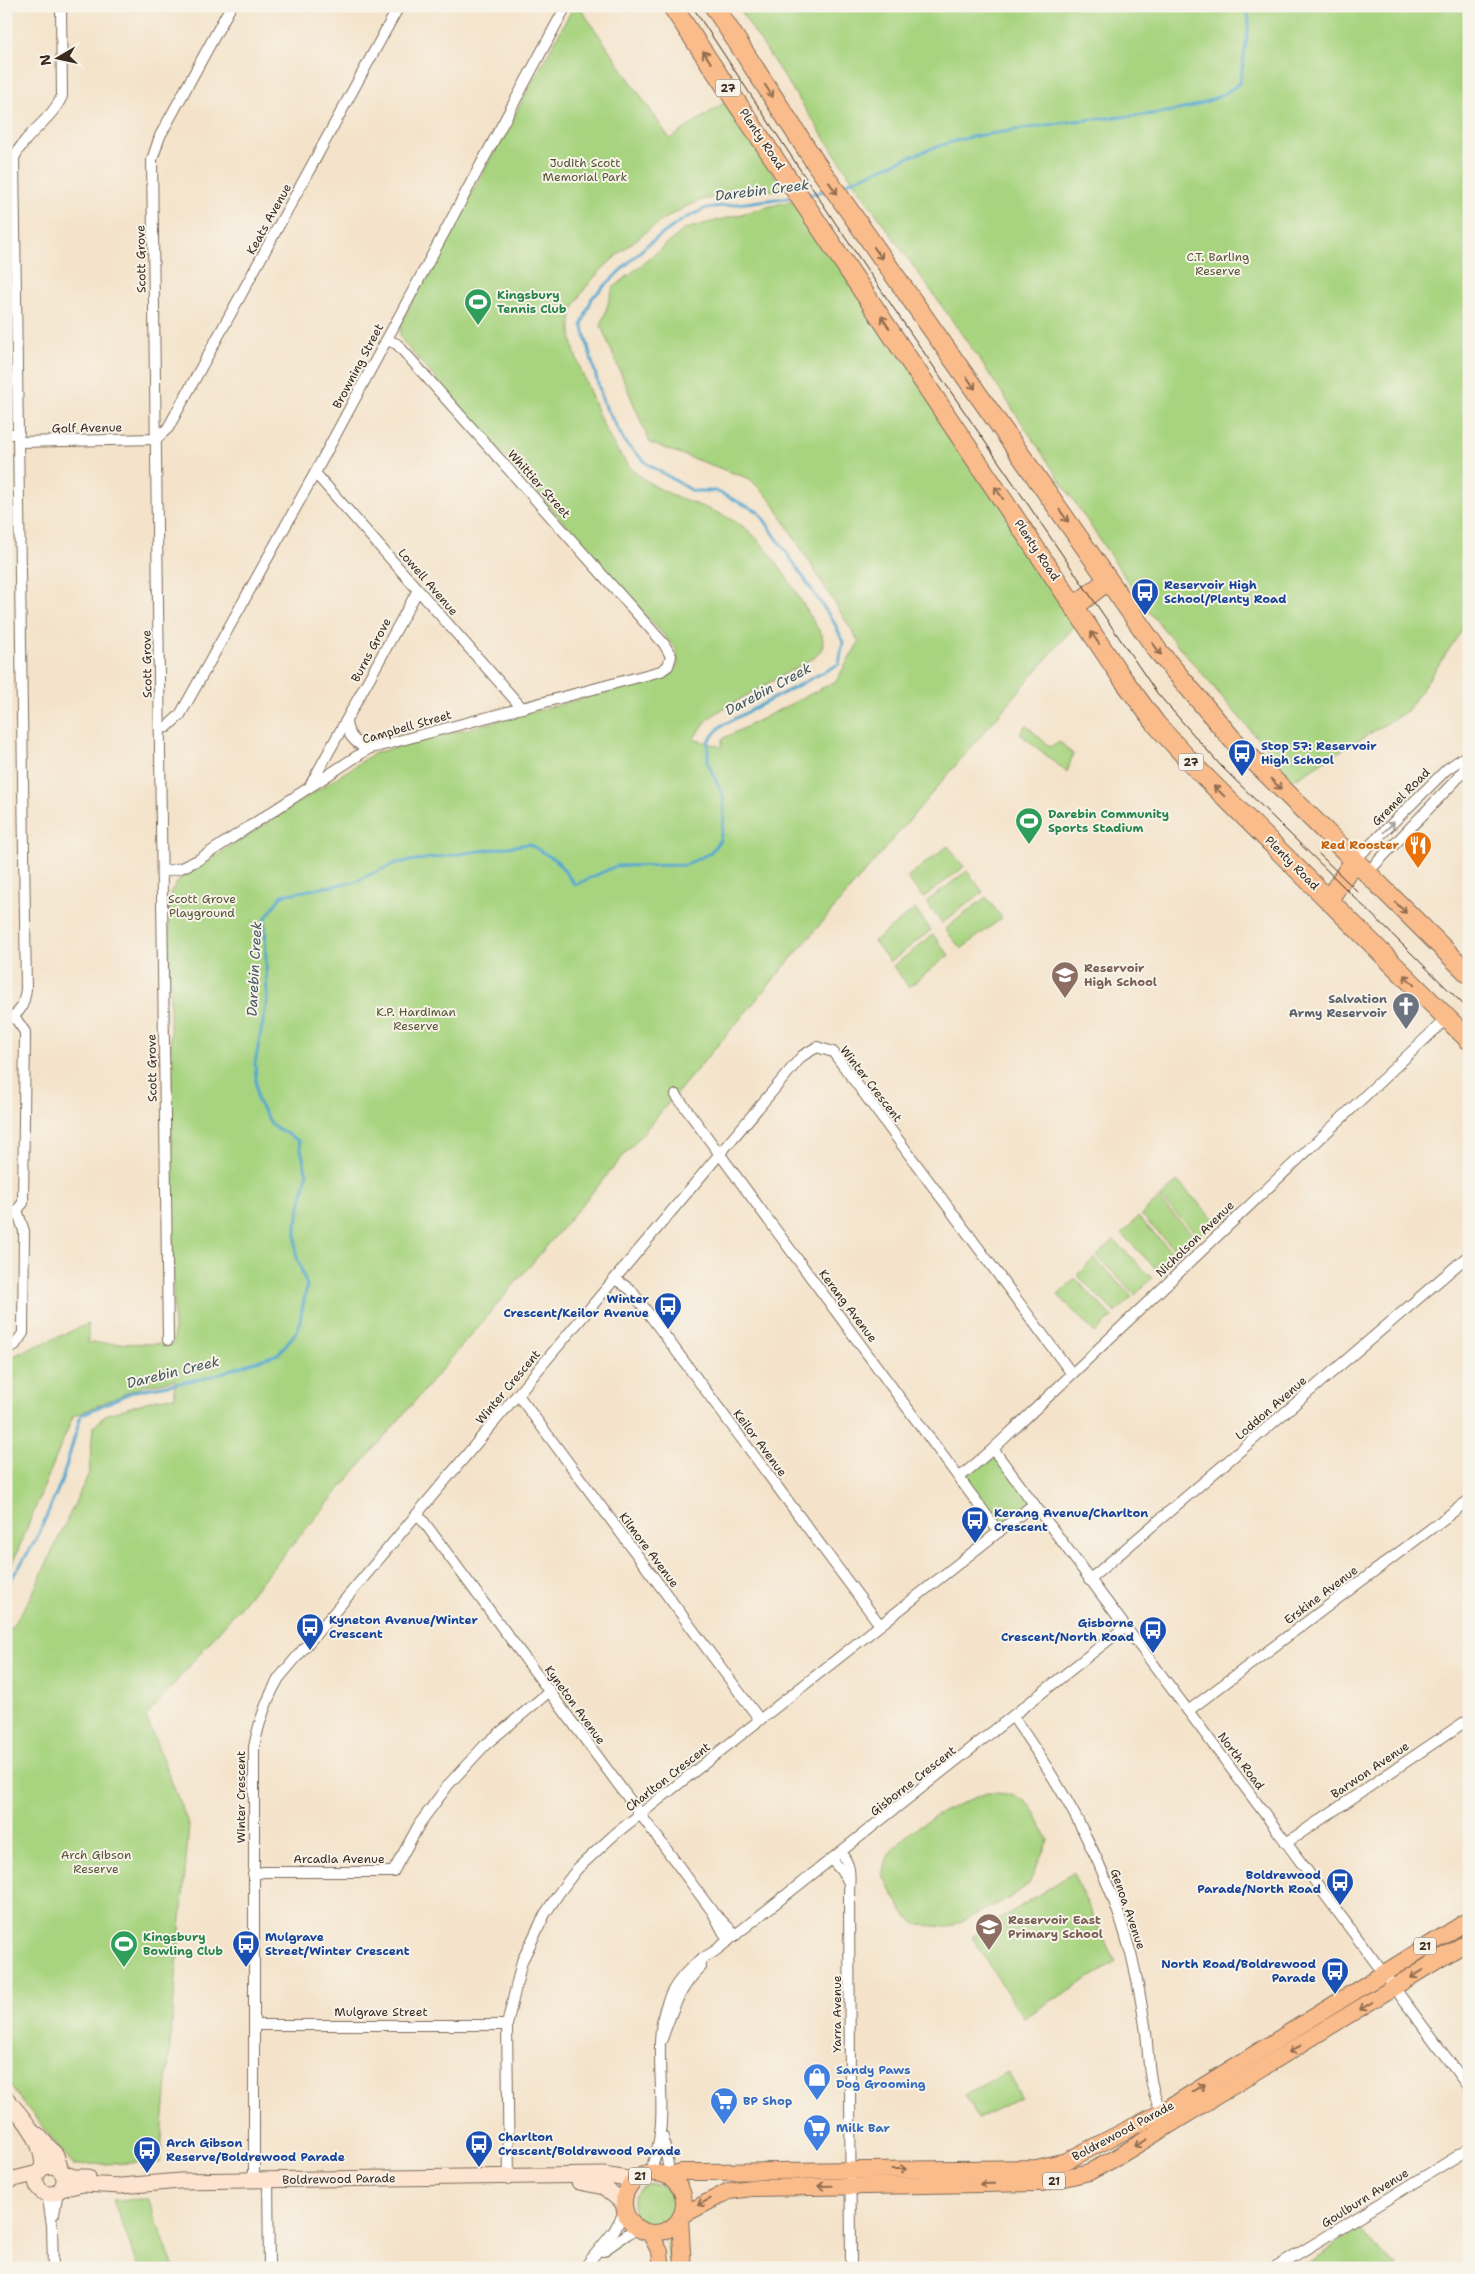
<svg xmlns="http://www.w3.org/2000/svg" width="1475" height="2274" font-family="'Shantell Sans',sans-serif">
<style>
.green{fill:#a8d480;stroke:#727f4f}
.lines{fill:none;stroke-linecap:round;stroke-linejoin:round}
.stream{stroke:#53a7cf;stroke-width:3}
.street-casing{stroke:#7c6b5a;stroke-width:12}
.secondary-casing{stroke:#7c6b5a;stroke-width:17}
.primary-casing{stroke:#7c6b5a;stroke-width:18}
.highway-casing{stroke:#7c6b5a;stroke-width:21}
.street{stroke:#fff;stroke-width:10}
.secondary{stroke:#fde4d1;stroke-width:15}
.primary{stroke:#fabc8b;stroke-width:16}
.highway{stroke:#fabc8b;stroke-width:19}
.tram{stroke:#3b2a1e;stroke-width:1}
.oneway{stroke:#916c4f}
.oneway2{stroke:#a79f9a}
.labels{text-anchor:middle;stroke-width:4;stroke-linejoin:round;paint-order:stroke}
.shield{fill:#f7f3e8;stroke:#73665b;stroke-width:1}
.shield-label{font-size:11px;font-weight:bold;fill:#3b2a1e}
.street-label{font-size:12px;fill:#3b2a1e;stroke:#f7f3e8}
.park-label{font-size:12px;fill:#565436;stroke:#f7f3e8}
.leisure-label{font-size:12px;font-weight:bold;fill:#27864d;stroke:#f7f3e8;text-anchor:start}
.transit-label{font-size:12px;font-weight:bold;fill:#164399;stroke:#f7f3e8;text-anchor:start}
.food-label{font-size:12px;font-weight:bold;fill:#c56008;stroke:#f7f3e8;text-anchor:end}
.education-label{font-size:12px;font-weight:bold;fill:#785e54;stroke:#f7f3e8;text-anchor:start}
.worship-label{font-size:12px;font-weight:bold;fill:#5b616d;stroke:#f7f3e8;text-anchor:end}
.shop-label{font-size:12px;font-weight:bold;fill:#366cbe;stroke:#f7f3e8;text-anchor:start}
.water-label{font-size:14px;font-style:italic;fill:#43565c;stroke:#f7f3e8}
</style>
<rect width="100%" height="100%" fill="#f7f3e8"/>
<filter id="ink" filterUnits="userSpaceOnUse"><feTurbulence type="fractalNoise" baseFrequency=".02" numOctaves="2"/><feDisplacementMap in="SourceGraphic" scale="10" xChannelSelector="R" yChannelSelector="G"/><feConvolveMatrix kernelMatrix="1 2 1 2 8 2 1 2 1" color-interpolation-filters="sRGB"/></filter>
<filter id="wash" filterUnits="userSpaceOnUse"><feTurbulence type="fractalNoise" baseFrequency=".0096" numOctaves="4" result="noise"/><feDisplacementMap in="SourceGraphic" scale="20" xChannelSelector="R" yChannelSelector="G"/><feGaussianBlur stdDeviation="1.12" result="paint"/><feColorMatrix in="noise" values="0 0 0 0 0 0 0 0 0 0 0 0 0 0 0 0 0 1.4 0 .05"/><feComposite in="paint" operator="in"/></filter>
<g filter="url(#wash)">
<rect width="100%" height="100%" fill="#f4e3ca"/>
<g class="green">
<path d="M574,6h5l91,133 54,-36 60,86c-27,3 -55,4 -82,11 -33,9 -125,79 -130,114 -5,27 7,51 17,76 10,27 20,53 40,76 30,32 75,36 110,58 32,19 62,79 83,111 2,10 1,15 -7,22l-94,53 -12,8 -16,21 29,8v-8l114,-58 23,-39 -88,-142 -21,-21 -100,-36 -49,-117 12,-38 72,-59 113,-30 284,418 -936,1100 43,109 -29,336 -87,3 -67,-84v-446l24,-36 59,-126 4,-45 12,-13 51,-16 19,-2v-17l-32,6 -70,30 -67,163v-220l82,-35v19l86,1 -5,-442 2,-11 9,-12 195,-126 286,-75 11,-5 6,-9 -2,-15 -272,-306 -4,-7 1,-13z"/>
<path d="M737,6h732v614l-62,91 -114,69 -149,-174 -166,-249 -125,-176z"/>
<path d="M1026,725l24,22 10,-5 13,12 -6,18 -47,-38z"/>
<path d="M948,846l16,21 -41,31 -16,-21z"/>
<path d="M967,871l16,21 -41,31 -16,-21z"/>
<path d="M986,897l16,21 -41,31 -16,-20z"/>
<path d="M915,909l16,21 -41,32 -16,-21z"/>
<path d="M933,935l16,20 -40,32 -16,-21z"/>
<path d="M1177,1181l38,39 -17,16 -38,-38z"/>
<path d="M1158,1199l37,38 -16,17 -38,-39z"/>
<path d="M1138,1217l38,39 -17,16 -37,-38z"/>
<path d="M1114,1240l38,38 -17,17 -38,-39z"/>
<path d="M1094,1258l38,39 -17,16 -38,-38z"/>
<path d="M1075,1278l37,39 -17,16 -37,-38z"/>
<path d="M993,1449l41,55 -35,28 -39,-55z"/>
<path d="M987,1793c44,0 43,11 61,47l-19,44 -21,15 -59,28 -30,-2 -16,-12 -20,-38c2,-6 3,-16 7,-22 19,-27 66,-49 97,-60z"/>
<path d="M1073,1873l42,89 -92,56 -51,-81z"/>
<path d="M1008,2072l13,25 -43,22 -13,-25z"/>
<circle cx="654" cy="2205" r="21"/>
<path d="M148,2199l26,69h-35l-26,-68z"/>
<path d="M1359,2230l40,38h-100z"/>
<path d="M676,2237l1,31h-8l-2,-26z"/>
</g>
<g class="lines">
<g class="stream">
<path d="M839,186c42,-16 100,-45 143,-51 31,-4 62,-10 94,-14 56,-7 117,-2 164,-38l9,-60 -2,-17"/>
<path d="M808,195l20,-5"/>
<path d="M6,1587l30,-47 26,-60 19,-65 54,-24 71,-13 72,-24 20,-24 9,-44 -11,-32v-28l11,-51 -8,-34 -27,-16 -15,-25 -2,-37 12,-62 -2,-82 17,-24 72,-13 42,-19 133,-19 28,17 18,24 41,-19 69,-1 25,-12 10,-13 4,-21 -1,-23 -15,-33v-22l13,-15 118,-62 4,-22 -8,-18 -76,-112 -43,-21h-23l-44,-26 -23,-21 -23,-42 -21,-78 10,-26 55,-53 35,-25 24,-12 86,-11"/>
</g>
</g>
</g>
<g filter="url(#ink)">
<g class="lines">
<g class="street-casing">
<g id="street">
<path d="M6,434h13"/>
<path d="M19,442l137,-3 12,-11 231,-422"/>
<path d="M315,473l207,235"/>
<path d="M346,723c2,13 10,21 22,26"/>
<path d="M161,728l6,-1 13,-12 135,-242 251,-467"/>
<path d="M311,784l107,-194"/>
<path d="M1354,861l93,-92 22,-15"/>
<path d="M162,872l19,-4 17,-8 170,-111 293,-78 7,-5 3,-10 -7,-12 -267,-300 -10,-4"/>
<path d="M1366,874l90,-94 13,-17"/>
<path d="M6,1019c16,-5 18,-16 20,-30l-12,-831c11,-25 38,-38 48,-62l-1,-90"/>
<path d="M676,1095l323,437"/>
<path d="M6,1213l11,-3 6,-7 2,-171 -9,-13 -6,-1"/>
<path d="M615,1279l16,11 249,335"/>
<path d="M168,1340l-16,-1180 8,-24 71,-130"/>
<path d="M6,1349l9,-4 8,-12 1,-102 -7,-21"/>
<path d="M518,1395l242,325"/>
<path d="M993,1449l476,639"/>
<path d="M960,1477l33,-28 454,-431"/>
<path d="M418,1514l294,397 16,30"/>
<path d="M1089,1580l380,-325"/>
<path d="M1188,1711l281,-211"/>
<path d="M1013,1717c52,73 95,150 118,237 7,26 11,52 15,78 3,28 2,60 19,84"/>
<path d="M1286,1843l183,-124"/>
<path d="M841,1853c12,15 8,25 8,43l2,372"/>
<path d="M832,1860l13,15 4,8"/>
<path d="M253,1874l11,-2h129l27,-49 29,-39 36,-39 65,-54"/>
<path d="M716,1915l20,20"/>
<path d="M254,2025h253"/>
<path d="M662,2039c10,-28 17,-51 39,-72"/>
<path d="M663,2137l5,28v11"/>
<path d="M649,2173c37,-78 -30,-169 66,-222l410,-324"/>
<path d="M254,2180v-433c5,-25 12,-47 25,-69l523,-622 15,-9 16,5 239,322"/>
<path d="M268,2180l1,88"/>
<path d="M509,2180l-2,-155 15,-64 23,-47 14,-21 18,-24 38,-35 419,-330"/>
<path d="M47,2193l5,32 1,43"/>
<path d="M54,2214l4,-23"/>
<path d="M603,2251l26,-18 10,-4"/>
<path d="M584,2268l30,-37 11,-20"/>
<path d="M1275,2268l194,-119"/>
</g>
</g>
<g class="secondary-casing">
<g id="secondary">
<path d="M6,2098c18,21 36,40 37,69"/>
<path d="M38,2135l18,20 5,15"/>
<circle cx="50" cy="2180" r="14"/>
<path d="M63,2173l11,4h14"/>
<path d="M6,2181l32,-8"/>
<path d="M579,2182l25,5 20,17"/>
<path d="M61,2189l22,-5 38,2 59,-5 423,-6 31,5"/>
</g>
</g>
<g class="primary-casing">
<g id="primary">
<circle cx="654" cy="2203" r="30"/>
<path d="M668,2176l12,-4h23l334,-4 29,-7 96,-49 307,-192"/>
<path d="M681,2216l48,-25 22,-3 292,-5 46,-11 25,-13 355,-218"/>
<path d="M680,2218l3,50"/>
<path d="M650,2233l10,19 2,16"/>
</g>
</g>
<g class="highway-casing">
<g id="highway">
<path d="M672,6l448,669 36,49 41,45 272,271"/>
<path d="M714,6l101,156 343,489 74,88 237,235"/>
<path d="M1074,607l34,-27"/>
<path d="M1329,899l25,-38"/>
</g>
</g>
<use href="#street" class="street"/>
<use href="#secondary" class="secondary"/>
<use href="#primary" class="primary"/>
<use href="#highway" class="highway"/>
<g class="tram">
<path d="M692,6l144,218 321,469 64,73 248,244"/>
<path d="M1319,854l39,38"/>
</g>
</g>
<defs><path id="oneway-shaft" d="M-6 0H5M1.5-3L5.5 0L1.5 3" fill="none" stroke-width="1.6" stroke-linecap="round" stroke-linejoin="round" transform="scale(1.25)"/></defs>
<g class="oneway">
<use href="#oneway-shaft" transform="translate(707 57) rotate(-124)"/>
<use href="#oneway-shaft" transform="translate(769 91) rotate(57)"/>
<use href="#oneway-shaft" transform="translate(833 188) rotate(55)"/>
<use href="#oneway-shaft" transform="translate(878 253) rotate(55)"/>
<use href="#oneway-shaft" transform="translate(885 322) rotate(-124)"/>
<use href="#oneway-shaft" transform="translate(971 383) rotate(55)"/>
<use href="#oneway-shaft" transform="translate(999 493) rotate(-124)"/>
<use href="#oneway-shaft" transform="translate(1064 516) rotate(55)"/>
<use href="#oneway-shaft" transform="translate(1095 638) rotate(-124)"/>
<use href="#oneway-shaft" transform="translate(1157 649) rotate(54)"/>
<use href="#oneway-shaft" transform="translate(1276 784) rotate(45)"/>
<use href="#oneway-shaft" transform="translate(1219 791) rotate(-136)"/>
<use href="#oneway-shaft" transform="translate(1401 908) rotate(44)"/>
<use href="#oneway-shaft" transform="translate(1409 980) rotate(-135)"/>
<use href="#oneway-shaft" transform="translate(1417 1974) rotate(148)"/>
<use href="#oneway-shaft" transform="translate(1366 2006) rotate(148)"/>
<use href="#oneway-shaft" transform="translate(1295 2049) rotate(149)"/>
<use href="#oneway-shaft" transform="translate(1199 2088) rotate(-32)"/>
<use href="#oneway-shaft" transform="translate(1141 2143) rotate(150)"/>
<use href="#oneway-shaft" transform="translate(899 2169)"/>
<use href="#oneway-shaft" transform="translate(987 2184) rotate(179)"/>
<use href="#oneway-shaft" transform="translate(825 2186) rotate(179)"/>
<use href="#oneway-shaft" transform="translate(704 2202) rotate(153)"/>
</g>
<use class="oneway2" href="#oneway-shaft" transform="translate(1389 827) rotate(-44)"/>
</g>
<defs>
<g id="stadium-pin" transform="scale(1.4375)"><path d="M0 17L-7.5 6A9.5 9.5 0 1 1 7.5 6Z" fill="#2e9e5b" stroke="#f7f3e8"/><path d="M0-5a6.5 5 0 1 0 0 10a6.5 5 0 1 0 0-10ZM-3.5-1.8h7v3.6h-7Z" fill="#fff"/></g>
<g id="bus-pin" transform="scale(1.4375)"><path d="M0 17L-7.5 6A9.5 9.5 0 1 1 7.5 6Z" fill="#1a4fb4" stroke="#f7f3e8"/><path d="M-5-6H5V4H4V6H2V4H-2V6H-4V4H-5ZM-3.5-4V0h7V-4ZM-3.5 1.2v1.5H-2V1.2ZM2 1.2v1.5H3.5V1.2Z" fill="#fff"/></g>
<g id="restaurant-pin" transform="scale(1.4375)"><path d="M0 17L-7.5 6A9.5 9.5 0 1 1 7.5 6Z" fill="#e8710a" stroke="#f7f3e8"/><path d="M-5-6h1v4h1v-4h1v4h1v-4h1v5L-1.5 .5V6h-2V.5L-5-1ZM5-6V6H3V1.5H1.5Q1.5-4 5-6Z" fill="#fff"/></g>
<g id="school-pin" transform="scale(1.4375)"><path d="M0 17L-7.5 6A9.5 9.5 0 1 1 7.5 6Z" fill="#8d6e63" stroke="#f7f3e8"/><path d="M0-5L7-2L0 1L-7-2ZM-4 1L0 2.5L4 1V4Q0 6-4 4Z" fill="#fff"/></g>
<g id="church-pin" transform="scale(1.4375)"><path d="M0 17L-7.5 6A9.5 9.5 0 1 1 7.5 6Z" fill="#6b7280" stroke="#f7f3e8"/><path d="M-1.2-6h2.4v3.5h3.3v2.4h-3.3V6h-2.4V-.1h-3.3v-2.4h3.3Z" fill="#fff"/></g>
<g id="shop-pin" transform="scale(1.4375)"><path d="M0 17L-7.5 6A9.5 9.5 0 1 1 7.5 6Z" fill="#3f7fe0" stroke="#f7f3e8"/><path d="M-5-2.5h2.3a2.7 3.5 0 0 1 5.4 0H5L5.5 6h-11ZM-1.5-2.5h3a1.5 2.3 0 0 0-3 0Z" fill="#fff"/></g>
<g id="supermarket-pin" transform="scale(1.4375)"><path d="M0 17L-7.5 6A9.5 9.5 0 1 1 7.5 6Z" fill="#3f7fe0" stroke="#f7f3e8"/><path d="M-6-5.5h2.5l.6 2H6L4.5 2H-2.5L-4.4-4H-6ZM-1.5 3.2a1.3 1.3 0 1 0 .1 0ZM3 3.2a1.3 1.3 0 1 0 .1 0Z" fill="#fff"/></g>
</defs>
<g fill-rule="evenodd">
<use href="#stadium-pin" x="478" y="302"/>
<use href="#bus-pin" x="1145" y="592"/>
<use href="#bus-pin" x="1242" y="753"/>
<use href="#stadium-pin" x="1029" y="821"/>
<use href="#restaurant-pin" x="1418" y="845"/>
<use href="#school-pin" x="1065" y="975"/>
<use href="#church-pin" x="1406" y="1006"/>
<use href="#bus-pin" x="668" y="1306"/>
<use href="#bus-pin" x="975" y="1520"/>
<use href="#bus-pin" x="310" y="1627"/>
<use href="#bus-pin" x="1153" y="1630"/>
<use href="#bus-pin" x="1340" y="1882"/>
<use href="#school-pin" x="989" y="1927"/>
<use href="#stadium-pin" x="124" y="1944"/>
<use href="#bus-pin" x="246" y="1944"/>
<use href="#bus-pin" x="1335" y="1971"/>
<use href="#shop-pin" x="817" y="2077"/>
<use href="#supermarket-pin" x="724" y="2101"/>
<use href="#supermarket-pin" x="817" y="2128"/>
<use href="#bus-pin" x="479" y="2144"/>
<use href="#bus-pin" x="147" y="2150"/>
</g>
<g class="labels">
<g class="shield">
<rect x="715.5" y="79.5" width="25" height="17" rx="4"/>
<rect x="1178.5" y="753.5" width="25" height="17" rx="4"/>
<rect x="1414" y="1937.5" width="22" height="17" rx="4"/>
<rect x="629" y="2167.5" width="22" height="17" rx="4"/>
<rect x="1043" y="2172.5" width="22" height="17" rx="4"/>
</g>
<g class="shield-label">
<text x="728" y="92">27</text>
<text x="1191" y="766">27</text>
<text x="1425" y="1950">21</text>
<text x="640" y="2180">21</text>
<text x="1054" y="2185">21</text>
</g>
<g class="street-label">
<text transform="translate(762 139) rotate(56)" y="4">Plenty Road</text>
<text transform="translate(269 219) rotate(-61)" y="4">Keats Avenue</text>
<text transform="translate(141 259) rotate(-91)" y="4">Scott Grove</text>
<text transform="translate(358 366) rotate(-62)" y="4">Browning Street</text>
<text transform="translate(87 428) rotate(-1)" y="4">Golf Avenue</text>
<text transform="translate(539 484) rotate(48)" y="4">Whittier Street</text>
<text transform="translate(1037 550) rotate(56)" y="4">Plenty Road</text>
<text transform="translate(428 582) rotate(49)" y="4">Lowell Avenue</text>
<text transform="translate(371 650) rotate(-62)" y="4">Burns Grove</text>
<text transform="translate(147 664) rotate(-91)" y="4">Scott Grove</text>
<text transform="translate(407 727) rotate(-16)" y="4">Campbell Street</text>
<text transform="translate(1401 797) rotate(-45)" y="4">Gremel Road</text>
<text transform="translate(1292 863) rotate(45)" y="4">Plenty Road</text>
<text transform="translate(152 1068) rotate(-91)" y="4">Scott Grove</text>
<text transform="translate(871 1084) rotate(52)" y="4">Winter Crescent</text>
<text transform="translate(1195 1239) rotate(-44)" y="4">Nicholson Avenue</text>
<text transform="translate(848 1306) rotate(53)" y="4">Kerang Avenue</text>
<text transform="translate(508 1387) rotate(-50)" y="4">Winter Crescent</text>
<text transform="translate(1271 1408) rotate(-41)" y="4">Loddon Avenue</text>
<text transform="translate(760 1443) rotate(53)" y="4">Keilor Avenue</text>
<text transform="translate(649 1550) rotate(53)" y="4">Kilmore Avenue</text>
<text transform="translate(1321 1595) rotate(-37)" y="4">Erskine Avenue</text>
<text transform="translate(575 1705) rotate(54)" y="4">Kyneton Avenue</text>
<text transform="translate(1241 1761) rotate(53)" y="4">North Road</text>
<text transform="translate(1370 1770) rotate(-34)" y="4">Barwon Avenue</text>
<text transform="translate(668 1777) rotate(-38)" y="4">Charlton Crescent</text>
<text transform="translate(913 1781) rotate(-38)" y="4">Gisborne Crescent</text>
<text transform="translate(241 1797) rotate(-90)" y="4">Winter Crescent</text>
<text x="339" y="1863">Arcadia Avenue</text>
<text transform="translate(1128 1909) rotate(71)" y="4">Genoa Avenue</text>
<text x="381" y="2016">Mulgrave Street</text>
<text transform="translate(837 2014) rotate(-90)" y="4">Yarra Avenue</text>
<text transform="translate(1123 2131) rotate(-28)" y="4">Boldrewood Parade</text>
<text transform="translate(339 2179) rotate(-1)" y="4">Boldrewood Parade</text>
<text transform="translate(1365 2198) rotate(-32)" y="4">Goulburn Avenue</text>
</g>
<g class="park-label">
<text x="585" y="167">Judith Scott<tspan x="585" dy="14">Memorial Park</tspan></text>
<text x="1218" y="261">C.T. Barling<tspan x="1218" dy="14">Reserve</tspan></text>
<text x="202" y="903">Scott Grove<tspan x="202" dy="14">Playground</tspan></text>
<text x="416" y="1016">K.P. Hardiman<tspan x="416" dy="14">Reserve</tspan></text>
<text x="96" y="1859">Arch Gibson<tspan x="96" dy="14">Reserve</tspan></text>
</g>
<g class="leisure-label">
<text x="497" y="299">Kingsbury<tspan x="497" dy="14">Tennis Club</tspan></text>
<text x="1048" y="818">Darebin Community<tspan x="1048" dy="14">Sports Stadium</tspan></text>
<text x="143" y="1941">Kingsbury<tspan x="143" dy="14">Bowling Club</tspan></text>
</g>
<g class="transit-label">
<text x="1164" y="589">Reservoir High<tspan x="1164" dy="14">School/Plenty Road</tspan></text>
<text x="1261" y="750">Stop 57: Reservoir<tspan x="1261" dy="14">High School</tspan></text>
<text x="649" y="1303" text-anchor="end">Winter<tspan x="649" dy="14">Crescent/Keilor Avenue</tspan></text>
<text x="994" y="1517">Kerang Avenue/Charlton<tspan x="994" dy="14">Crescent</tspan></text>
<text x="329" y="1624">Kyneton Avenue/Winter<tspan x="329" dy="14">Crescent</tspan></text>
<text x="1134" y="1627" text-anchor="end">Gisborne<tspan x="1134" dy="14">Crescent/North Road</tspan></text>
<text x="1321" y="1879" text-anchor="end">Boldrewood<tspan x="1321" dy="14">Parade/North Road</tspan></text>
<text x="265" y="1941">Mulgrave<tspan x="265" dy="14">Street/Winter Crescent</tspan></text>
<text x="1316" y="1968" text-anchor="end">North Road/Boldrewood<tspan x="1316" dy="14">Parade</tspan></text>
<text x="498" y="2141">Charlton<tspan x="498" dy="14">Crescent/Boldrewood Parade</tspan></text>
<text x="166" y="2147">Arch Gibson<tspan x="166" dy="14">Reserve/Boldrewood Parade</tspan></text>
</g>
<g class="food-label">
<text x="1399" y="849">Red Rooster</text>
</g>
<g class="education-label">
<text x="1084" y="972">Reservoir<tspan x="1084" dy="14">High School</tspan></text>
<text x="1008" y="1924">Reservoir East<tspan x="1008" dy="14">Primary School</tspan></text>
</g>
<g class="worship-label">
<text x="1387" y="1003">Salvation<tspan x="1387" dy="14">Army Reservoir</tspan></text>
</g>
<g class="shop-label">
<text x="836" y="2074">Sandy Paws<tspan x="836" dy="14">Dog Grooming</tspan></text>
<text x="743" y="2105">BP Shop</text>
<text x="836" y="2132">Milk Bar</text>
</g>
<g class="water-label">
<text transform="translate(762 190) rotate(-7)" y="5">Darebin Creek</text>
<text transform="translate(768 689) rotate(-28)" y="5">Darebin Creek</text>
<text transform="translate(254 969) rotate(-87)" y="5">Darebin Creek</text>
<text transform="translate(173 1372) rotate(-14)" y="5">Darebin Creek</text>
</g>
</g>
<rect width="1475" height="2274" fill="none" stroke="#f7f3e8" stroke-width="25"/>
<g transform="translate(58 58) rotate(261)" stroke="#f7f3e8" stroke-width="4" paint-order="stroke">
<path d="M0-4L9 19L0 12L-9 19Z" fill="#3b2a1e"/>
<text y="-8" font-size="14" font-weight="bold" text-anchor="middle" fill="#3b2a1e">N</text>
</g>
</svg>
